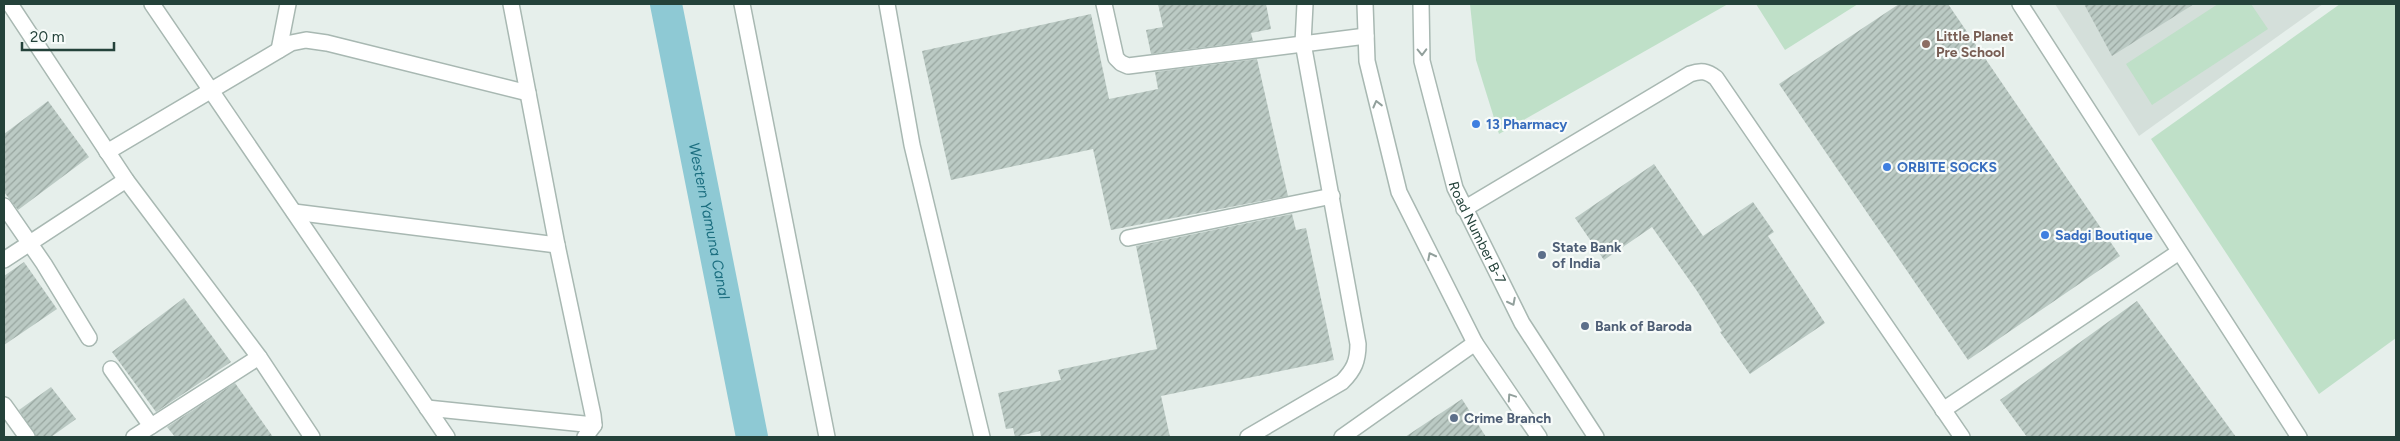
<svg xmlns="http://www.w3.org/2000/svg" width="2400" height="441" font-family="Figtree,sans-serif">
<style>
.built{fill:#d4dfda}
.green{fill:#bfe0c8}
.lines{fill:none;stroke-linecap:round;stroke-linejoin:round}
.canal{stroke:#8ec9d4;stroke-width:32}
.building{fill:url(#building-hatch)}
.service-casing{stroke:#a8b8b2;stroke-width:18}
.minor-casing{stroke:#a8b8b2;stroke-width:18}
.tertiary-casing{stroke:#a8b8b2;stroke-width:18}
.service{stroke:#fff;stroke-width:15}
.minor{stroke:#fff;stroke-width:15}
.tertiary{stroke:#fff;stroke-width:15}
.oneway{stroke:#92a09c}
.education-dot{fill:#8d6e63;stroke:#f7fbf9;stroke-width:2}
.shop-dot{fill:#3f7fe0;stroke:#f7fbf9;stroke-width:2}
.service-dot{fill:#5c6f8a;stroke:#f7fbf9;stroke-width:2}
.labels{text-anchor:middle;stroke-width:4.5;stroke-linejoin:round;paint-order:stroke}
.education-label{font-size:14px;font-weight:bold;fill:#785e54;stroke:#f7fbf9;text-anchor:start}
.shop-label{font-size:14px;font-weight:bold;fill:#366cbe;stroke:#f7fbf9;text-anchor:start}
.street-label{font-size:14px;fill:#24423a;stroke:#f7fbf9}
.service-label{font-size:14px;font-weight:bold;fill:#4e5e75;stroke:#f7fbf9;text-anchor:start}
.water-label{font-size:15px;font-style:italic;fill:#1c6f80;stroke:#f7fbf9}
</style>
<defs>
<pattern id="building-hatch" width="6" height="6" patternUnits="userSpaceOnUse" patternTransform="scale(1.25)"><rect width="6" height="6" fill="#bbcac4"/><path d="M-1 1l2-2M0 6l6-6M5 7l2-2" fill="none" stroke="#98a6a0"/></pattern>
</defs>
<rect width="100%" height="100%" fill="#e6efeb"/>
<path class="built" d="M2055,4h268l-184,132z"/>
<g class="green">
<path d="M1470,4h258l-229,130 -23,-74z"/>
<path d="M1756,4h102l-73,46z"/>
<path d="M2218,4h33l17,25 -116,76 -26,-41z"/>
<path d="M2340,4h56v334l-77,56 -168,-255z"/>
</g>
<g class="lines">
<path class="canal" id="s1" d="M666,4l86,433"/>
</g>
<g class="building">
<path d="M1158,4h108l5,25 -20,4 2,8 -102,13 -5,-24 17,-3z"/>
<path d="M1899,4h49l172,252 -152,104 -189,-276z"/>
<path d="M2084,4h110l-82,52z"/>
<path d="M1091,14l18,85 49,-10 -3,-17 102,-13 31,137 -177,34 -18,-81 -142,31 -29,-129z"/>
<path d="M48,101l41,56 -71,53 -14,-18v-58z"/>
<path d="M1654,164l49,72 50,-34 21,30 -6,4 57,87 -75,51 -30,-42 2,-1 -25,-40 -45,-64 -48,33 -29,-42z"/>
<path d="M1292,214l4,16 10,-2 28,132 -173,36 9,41h-129l-1,-6 -25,6 -2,-9 -7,1 -8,-36 63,-13 -3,-10 99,-21 -21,-103z"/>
<path d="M24,262l33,47 -53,36v-69z"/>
<path d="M184,298l47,64 -75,50 -44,-60z"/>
<path d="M2137,301l99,136h-209l-27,-37z"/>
<path d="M235,383l38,54h-98l-8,-10z"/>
<path d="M51,387l25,32 -25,18h-15l-17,-27z"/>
<path d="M1462,399l24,38h-81z"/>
</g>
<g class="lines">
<g class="service-casing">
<g id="service">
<path d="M887,4l25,141 70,292"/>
<path d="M1104,4l12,54 5,5 7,3 238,-30"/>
<path d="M4,206l40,58 45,74"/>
<path d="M1128,238l204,-42"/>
<path d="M111,369l40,57"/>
<path d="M4,405l23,32"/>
<path d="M134,437l125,-80"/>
<path d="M1248,437l94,-55c12,-12 16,-21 16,-38l-55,-301 2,-39"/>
<path d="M1342,437l133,-94"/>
</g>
</g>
<g class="minor-casing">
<g id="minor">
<path d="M10,4l116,176 133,177 53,80"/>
<path d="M152,4l295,433"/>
<path d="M511,4l46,241 36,170 1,10 -9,12"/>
<path d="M2020,4l279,433"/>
<path d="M279,50l9,-46"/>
<path d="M107,152l184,-109 15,-3 21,3 201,50"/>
<path d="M1464,209l226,-135c11,-4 17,-3 26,4l246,359"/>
<path d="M294,212l263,33"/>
<path d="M4,260l122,-80"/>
<path d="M427,408l167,17"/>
<path d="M1943,410l236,-158"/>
</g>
</g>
<g class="tertiary-casing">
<g id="tertiary">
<path d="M742,4l85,433"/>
<path d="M1365,4l2,57 32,131 76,151 64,94"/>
<path id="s2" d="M1421,4l1,57 33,127 67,135 74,114"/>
</g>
</g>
<use href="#service" class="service"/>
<use href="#minor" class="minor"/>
<use href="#tertiary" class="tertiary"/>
</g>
<defs><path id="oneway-chevron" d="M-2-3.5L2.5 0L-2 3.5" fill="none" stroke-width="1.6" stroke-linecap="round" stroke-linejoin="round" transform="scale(1.25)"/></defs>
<g class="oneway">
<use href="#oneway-chevron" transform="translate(1422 52) rotate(89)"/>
<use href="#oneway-chevron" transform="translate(1377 104) rotate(-104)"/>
<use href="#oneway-chevron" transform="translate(1431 256) rotate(-117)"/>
<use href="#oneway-chevron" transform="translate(1512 302) rotate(63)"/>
<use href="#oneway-chevron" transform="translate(1511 397) rotate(-124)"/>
</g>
<circle class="education-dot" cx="1926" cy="44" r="5"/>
<g class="shop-dot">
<circle cx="1476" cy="124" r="5"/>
<circle cx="1887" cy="167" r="5"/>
<circle cx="2045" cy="235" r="5"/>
</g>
<g class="service-dot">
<circle cx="1542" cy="255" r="5"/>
<circle cx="1585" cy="326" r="5"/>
<circle cx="1454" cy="418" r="5"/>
</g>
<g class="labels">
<g class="education-label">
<text x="1936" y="41">Little Planet<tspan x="1936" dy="16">Pre School</tspan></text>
</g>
<g class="shop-label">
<text x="1486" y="129">13 Pharmacy</text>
<text x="1897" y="172">ORBITE SOCKS</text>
<text x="2055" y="240">Sadgi Boutique</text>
</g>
<g class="street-label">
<text dy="5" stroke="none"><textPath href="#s2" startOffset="238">Road Number B-7</textPath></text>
</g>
<g class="service-label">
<text x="1552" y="252">State Bank<tspan x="1552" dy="16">of India</tspan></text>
<text x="1595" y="331">Bank of Baroda</text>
<text x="1464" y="423">Crime Branch</text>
</g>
<g class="water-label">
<text dy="5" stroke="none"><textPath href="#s1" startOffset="221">Western Yamuna Canal</textPath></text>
</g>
</g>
<rect width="2400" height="441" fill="none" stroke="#24423a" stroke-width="10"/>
<path d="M22 42v8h92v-8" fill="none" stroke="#24423a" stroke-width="2.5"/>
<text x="30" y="42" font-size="15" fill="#24423a" stroke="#f7fbf9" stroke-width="4" paint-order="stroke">20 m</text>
</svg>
